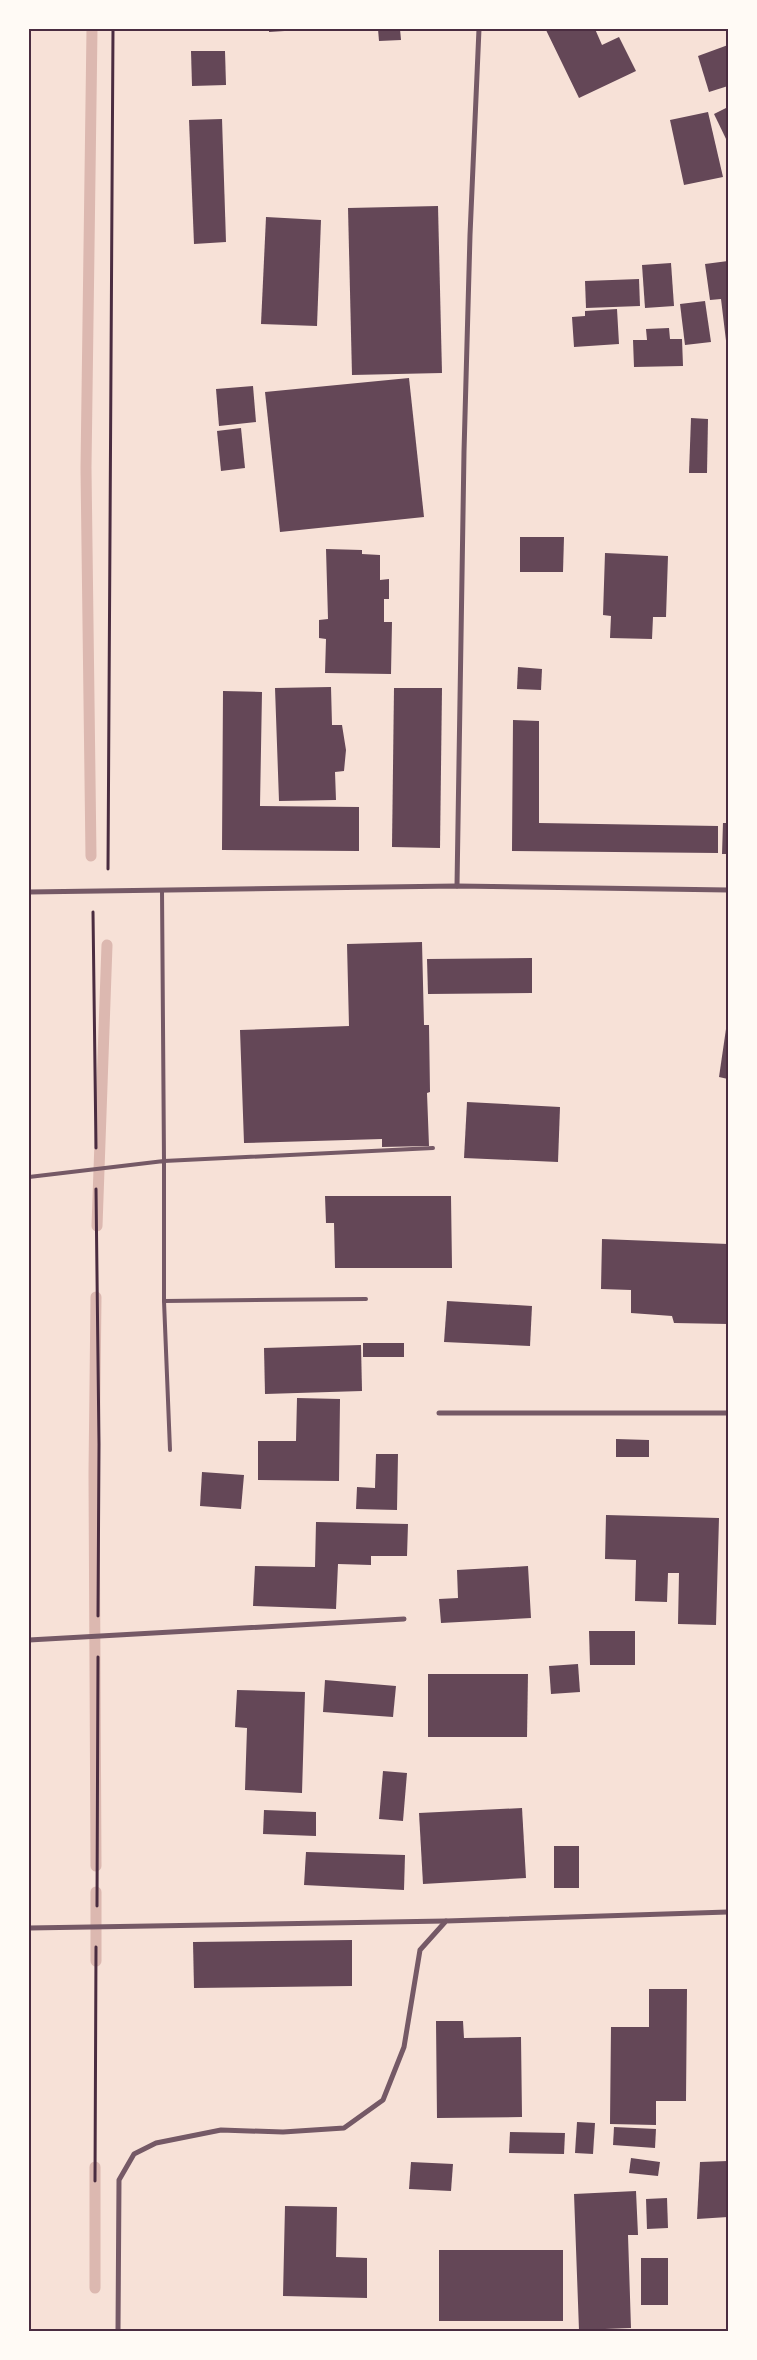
<svg xmlns="http://www.w3.org/2000/svg" width="757" height="2360" font-family="'Titillium Web',sans-serif">
<style>
.lines{fill:none;stroke-linecap:round;stroke-linejoin:round}
.stream{stroke:#dcb8b0;stroke-width:11}
.building{fill:#644757}
.path{stroke:#4a2c40;stroke-width:3}
.service{stroke:#755966;stroke-width:4}
.minor{stroke:#755966;stroke-width:5}
.neatline{fill:none;stroke:#4a2c40;stroke-width:2}
</style>
<rect width="100%" height="100%" fill="#f7e1d7"/>
<g class="lines">
<g class="stream">
<path d="M91,856l-5,-388 6,-439"/>
<path d="M97,1226l10,-281"/>
<path d="M96,1866l-2,-393 2,-176"/>
<path d="M96,1892v69"/>
<path d="M95,2288v-121"/>
</g>
</g>
<g class="building">
<path d="M269,29h31v1l-31,2z"/>
<path d="M378,29h22l1,11 -22,1z"/>
<path d="M549,29h46l7,16 17,-8 17,34 -57,27 -33,-68z"/>
<path d="M728,45v41l-19,6 -11,-36z"/>
<path d="M191,51h34l1,34 -34,1z"/>
<path d="M728,107v36l-14,-29z"/>
<path d="M708,112l15,65 -39,8 -14,-65z"/>
<path d="M222,119l4,123 -32,2 -5,-124z"/>
<path d="M438,206l4,167 -90,2 -4,-167z"/>
<path d="M266,217l55,3 -4,106 -56,-2z"/>
<path d="M728,261v88h-1l-6,-50 -11,1 -5,-36z"/>
<path d="M671,263l3,43 -29,2 -3,-43z"/>
<path d="M639,279l1,27 -54,2 -1,-27z"/>
<path d="M705,301l6,41 -26,3 -5,-41z"/>
<path d="M617,309l2,35 -45,3 -2,-30 13,-1v-5z"/>
<path d="M669,328l1,11h12l1,27 -49,1 -1,-27h14l-1,-11z"/>
<path d="M409,378l15,139 -144,15 -15,-140z"/>
<path d="M253,386l3,36 -37,4 -3,-37z"/>
<path d="M691,418l17,1 -1,54h-18z"/>
<path d="M241,428l4,40 -24,3 -4,-40z"/>
<path d="M520,537h44l-1,35h-43z"/>
<path d="M326,549l36,1v4l18,1v25l9,-1v20h-5v23h8l-1,52 -66,-1 1,-34 -7,-1v-18l9,-1z"/>
<path d="M605,553l63,3 -2,61h-13l-1,22 -42,-1 1,-22 -8,-1z"/>
<path d="M518,667l24,2 -1,21 -24,-1z"/>
<path d="M331,687l1,38h10l4,25 -2,21 -9,1 1,28 -57,1 -4,-113z"/>
<path d="M394,688h48l-2,160 -48,-1z"/>
<path d="M223,691l39,1 -2,114 99,1v44l-137,-1z"/>
<path d="M513,720l26,1v102l179,3v27l-206,-2z"/>
<path d="M723,823h5v31h-6z"/>
<path d="M422,942l2,83h5l1,67 -3,1 2,53 -47,1v-8l-138,4 -4,-113 109,-4 -2,-82z"/>
<path d="M532,958v35l-104,1 -1,-35z"/>
<path d="M726,1029h2v50l-9,-2z"/>
<path d="M467,1102l93,5 -2,55 -94,-4z"/>
<path d="M325,1196h126l1,72h-117l-1,-45h-8z"/>
<path d="M602,1239l126,5v80l-54,-1 -2,-7 -41,-3v-23l-30,-1z"/>
<path d="M447,1301l85,5 -2,40 -86,-4z"/>
<rect x="363" y="1343" width="41" height="14"/>
<path d="M361,1345l1,46 -97,3 -1,-46z"/>
<path d="M297,1398l43,1 -1,82 -81,-1v-39h38z"/>
<path d="M616,1439l33,1v17h-33z"/>
<path d="M376,1454h22l-1,56 -41,-1 1,-22 18,1z"/>
<path d="M202,1472l42,3 -3,34 -41,-3z"/>
<path d="M606,1515l113,3 -3,107 -38,-1 1,-51h-11l-1,29 -32,-1 1,-41 -31,-1z"/>
<path d="M316,1522l92,2 -1,32h-36v9l-33,-1 -2,45 -83,-3 2,-40 60,1z"/>
<path d="M528,1566l3,52 -90,5 -2,-24 19,-1 -1,-28z"/>
<path d="M589,1631h46v34h-45z"/>
<path d="M578,1664l2,28 -29,2 -2,-28z"/>
<path d="M428,1674h100l-1,63h-99z"/>
<path d="M325,1680l71,6 -3,31 -70,-5z"/>
<path d="M237,1690l68,2 -3,101 -57,-3 2,-62 -12,-1z"/>
<path d="M383,1771l24,2 -4,48 -24,-2z"/>
<path d="M522,1808l4,70 -103,6 -4,-71z"/>
<path d="M264,1810l52,2v24l-53,-2z"/>
<rect x="554" y="1846" width="25" height="42"/>
<path d="M306,1852l99,3 -1,35 -100,-5z"/>
<path d="M352,1940v46l-158,2 -1,-46z"/>
<path d="M649,1989h38l-1,112h-30v24l-46,-1 1,-97h38z"/>
<path d="M436,2021h27l1,17 57,-1 1,80 -85,1z"/>
<path d="M577,2122l18,1 -2,31 -18,-1z"/>
<path d="M614,2127l42,2 -1,19 -42,-3z"/>
<path d="M510,2132l55,1 -1,21 -55,-1z"/>
<path d="M631,2158l29,4 -2,14 -29,-3z"/>
<path d="M728,2161v56l-31,2 3,-57z"/>
<path d="M411,2162l42,2 -2,27 -42,-2z"/>
<path d="M636,2191l2,44h-10l3,93 -52,2 -5,-136z"/>
<path d="M667,2198l1,30 -21,1 -1,-30z"/>
<path d="M285,2206l52,1 -1,50 31,1v40l-84,-2z"/>
<rect x="439" y="2250" width="124" height="71"/>
<rect x="641" y="2258" width="27" height="47"/>
</g>
<g class="lines">
<g class="path">
<path d="M108,869l5,-840"/>
<path d="M93,912l3,236"/>
<path d="M96,1189l3,255 -1,172"/>
<path d="M97,1906l1,-249"/>
<path d="M95,2181l1,-234"/>
</g>
<g class="service">
<path d="M162,890l2,271 269,-13"/>
<path d="M29,1177l135,-16v140l6,149"/>
<path d="M164,1301l202,-2"/>
</g>
<g class="minor">
<path d="M457,886l7,-434 6,-217 9,-206"/>
<path d="M29,892l428,-6 271,4"/>
<path d="M439,1413h289"/>
<path d="M29,1640l375,-21"/>
<path d="M29,1928l417,-7"/>
<path d="M118,2331l1,-151 15,-26 22,-11 65,-13 62,2 61,-4 39,-28 21,-53 16,-97 26,-29 282,-9"/>
</g>
</g>
<rect width="757" height="2360" fill="none" stroke="#fffaf5" stroke-width="60"/>
<rect x="30" y="30" width="697" height="2300" class="neatline"/>
</svg>
